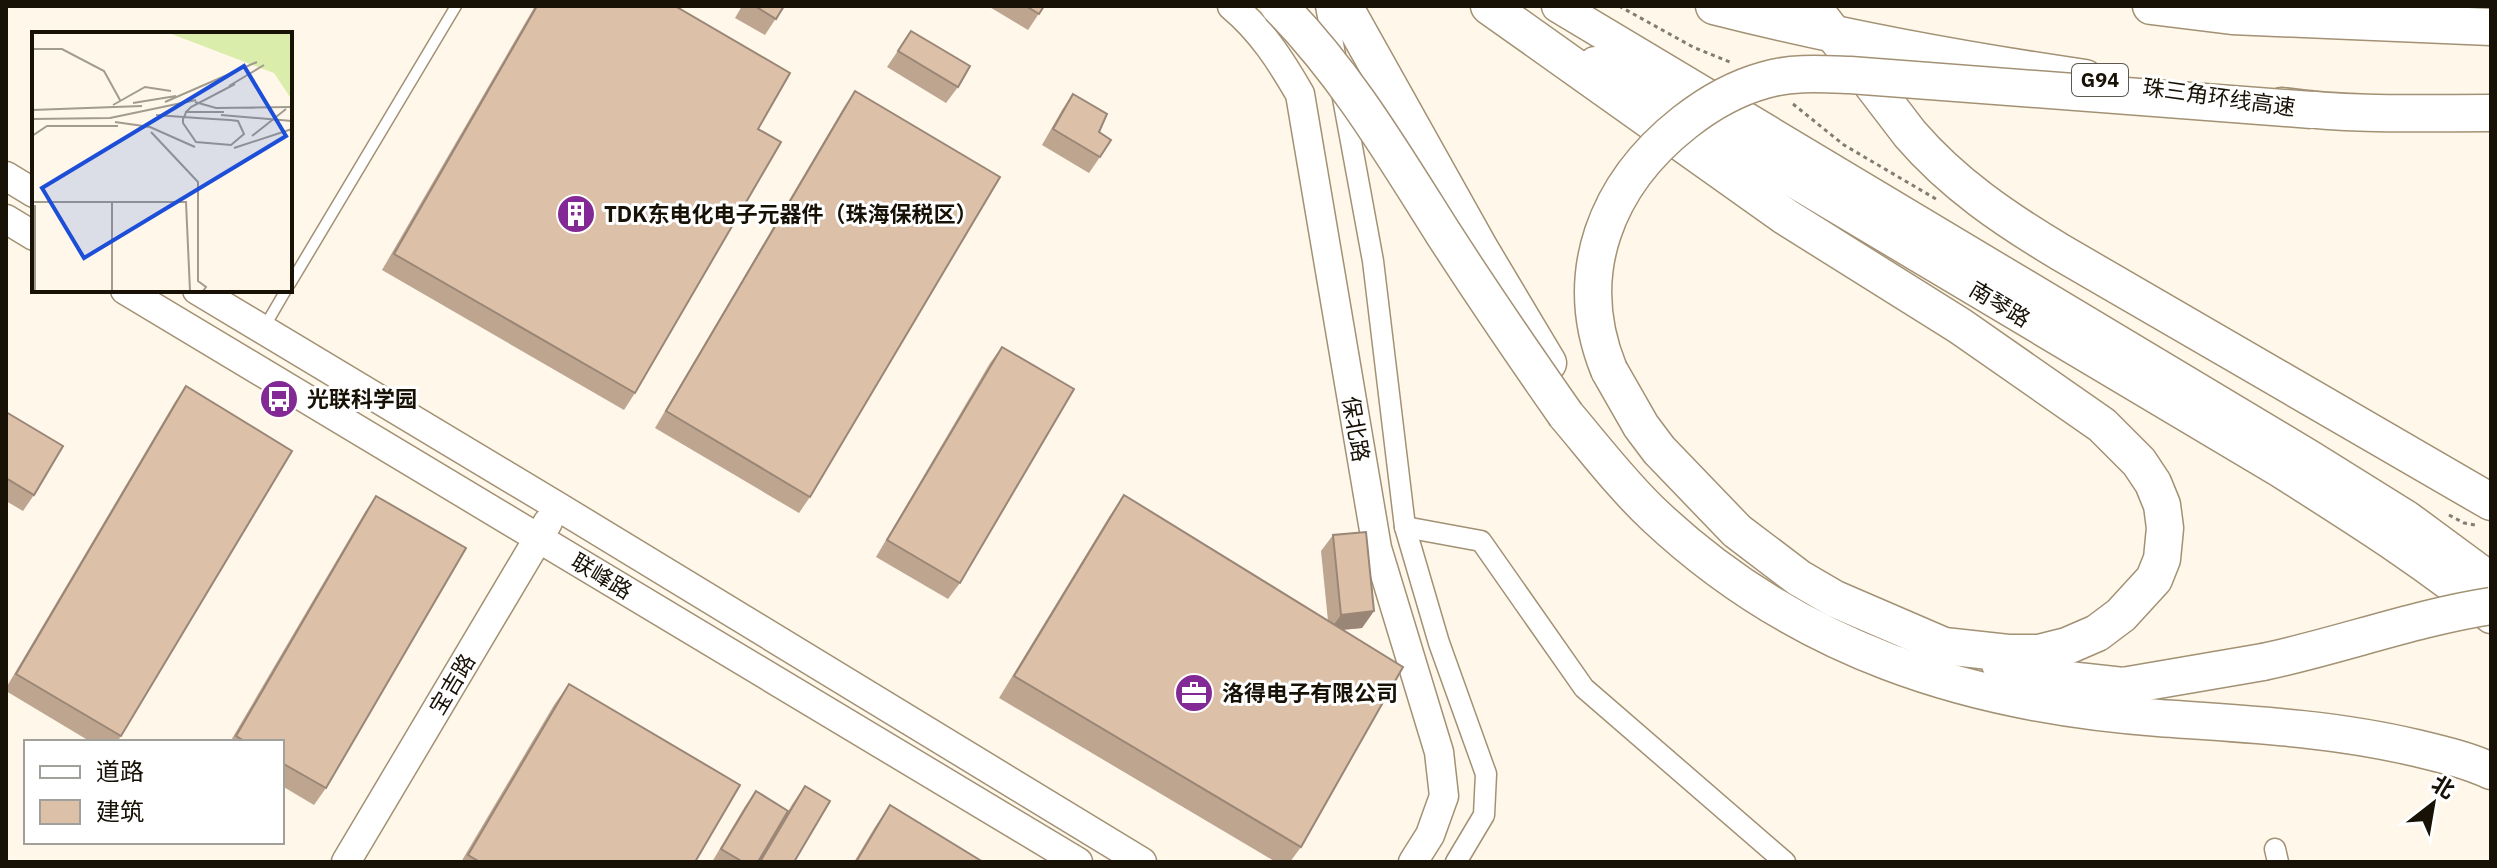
<svg xmlns="http://www.w3.org/2000/svg" width="2497" height="868" font-family="'IBM Plex Sans','Noto Sans SC',sans-serif">
<style>
.lines{fill:none;stroke-linecap:round;stroke-linejoin:round}
.lane-casing{stroke:#a39174;stroke-width:13}
.street-casing{stroke:#a39174;stroke-width:23}
.secondary-casing{stroke:#a39174;stroke-width:31}
.primary-casing{stroke:#a39174;stroke-width:35}
.highway-casing{stroke:#a39174;stroke-width:39}
.path{stroke:#837d71;stroke-width:3;stroke-dasharray:4 4;stroke-linecap:butt}
.lane{stroke:#fff;stroke-width:10}
.street{stroke:#fff;stroke-width:20}
.secondary{stroke:#fff;stroke-width:28}
.primary{stroke:#fff;stroke-width:32}
.highway{stroke:#fff;stroke-width:36}
.highway-bridge-casing{stroke:#a39174;stroke-width:39;stroke-linecap:butt}
.highway-bridge{stroke:#fff;stroke-width:36}
.wall{fill:#bda590}
.shaded-wall{fill:#9a8676}
.building{fill:#dcc0a8;stroke:#9a8676;stroke-width:2}
.labels{text-anchor:middle;stroke-width:6;stroke-linejoin:round;paint-order:stroke}
.shield{fill:#fff;stroke:#5d5851;stroke-width:2}
.shield-label{font-size:20px;font-weight:bold;fill:#171106}
.street-label{font-size:22px;fill:#171106;stroke:#fff}
.poi-label{font-size:22px;font-weight:bold;fill:#171106;stroke:#fff;text-anchor:start}
.inset-road{fill:none;stroke:#a29b8f;stroke-width:2}
.view{fill:#1d4ed8;fill-opacity:0.15;stroke:#1d4ed8;stroke-width:4}
.inset-edge{fill:none;stroke:#171106;stroke-width:4}
</style>
<rect width="100%" height="100%" fill="#fef7ea"/>
<g class="lines">
<g class="lane-casing">
<g id="lane">
<path d="M290,284l166,-278"/>
<path d="M265,326l21,-36"/>
</g>
</g>
<g class="street-casing">
<g id="street">
<path d="M1326,6l47,255 32,266 34,116 47,131 -2,41 -28,47"/>
<path d="M1405,527l76,14 103,147 201,174"/>
<path d="M2275,849l3,13"/>
</g>
</g>
<g class="secondary-casing">
<g id="secondary">
<path d="M1232,6c29,24 49,55 68,88l77,454 62,204 5,44 -14,39 -17,27"/>
<path d="M6,176l28,17"/>
<path d="M6,219l28,17"/>
<path d="M125,290l953,572"/>
<path d="M197,290l360,216 585,356"/>
<path d="M346,862l202,-340"/>
</g>
</g>
<g class="primary-casing">
<g id="primary">
<path d="M1558,6l751,450 98,61 84,62"/>
<path d="M1595,63l685,408c72,46 145,91 211,146"/>
</g>
</g>
<g class="highway-casing">
<g id="highway">
<path d="M1344,6l136,243 68,114"/>
<path d="M1489,6l297,211 174,109 142,99 37,37 14,21 9,22 3,23 -3,31 -8,20 -33,36 -24,18 -30,13 -28,7h-31l-64,-7 -109,-47 -36,-21 -62,-47 -78,-81 -18,-24 -32,-56"/>
<path d="M1714,6c122,31 246,54 371,72"/>
<path d="M1812,6l98,128c43,50 95,85 150,118l431,250"/>
<path d="M2151,6l81,10 259,11"/>
<path d="M2282,106c69,10 140,7 209,7"/>
<path d="M1566,415c28,33 56,70 88,100 142,134 313,189 505,203 86,6 173,10 257,30 25,6 51,12 75,23"/>
<path d="M2000,664l59,15 64,7 140,-24"/>
</g>
</g>
<g class="path">
<path d="M1619,6l74,41 37,15"/>
<path d="M1793,104l51,41 92,54"/>
<path d="M2449,515l15,8 11,2"/>
</g>
<use href="#lane" class="lane"/>
<use href="#street" class="street"/>
<use href="#secondary" class="secondary"/>
<use href="#primary" class="primary"/>
<use href="#highway" class="highway"/>
<g class="highway-bridge-casing">
<g id="highway-bridge">
<path d="M1279,6c67,68 114,148 164,227 40,62 81,122 123,182"/>
<path d="M1609,370c-39,-96 -3,-186 76,-248 23,-18 51,-34 80,-42 27,-8 56,-6 85,-5l462,35"/>
<path d="M2263,662c76,-16 151,-44 228,-56"/>
</g>
</g>
<use href="#highway-bridge" class="highway-bridge"/>
</g>
<g class="wall">
<path d="M535,6h140l83,123 -123,264 -11,17 -242,-140z"/>
<path d="M742,6h42l-19,29 -30,-17z"/>
<path d="M988,6h56l-16,24z"/>
<path d="M911,31l47,56 -12,16 -59,-36z"/>
<path d="M855,91l-45,406 -11,16 -144,-85 189,-321z"/>
<path d="M1073,94l26,38 1,25 -11,16 -47,-28 20,-35z"/>
<path d="M1002,347l-42,236 -12,16 -72,-42 114,-194z"/>
<path d="M186,386l-65,350 -4,6h-26l-85,-51v-3l169,-286z"/>
<path d="M6,412l28,83 -11,16 -17,-10z"/>
<path d="M1124,495l204,126 -7,-70 12,-16 41,76 -12,17 -20,2 -41,217 -11,15h-14l-277,-164 110,-181z"/>
<path d="M376,496l-50,292 -12,17 -32,-19v-44h-52l135,-230z"/>
<path d="M569,684l126,178h-234l93,-157z"/>
<path d="M805,786l-11,76h-36l35,-59z"/>
<path d="M756,791l2,71h-46l32,-54z"/>
<path d="M890,805l93,57h-129l21,-35z"/>
</g>
<path class="shaded-wall" d="M1374,611l-12,17 -33,3 12,-16z"/>
<g class="building">
<path d="M537,6h138l115,67 -32,56 23,13 -146,251 -241,-139z"/>
<path d="M755,6h29l-8,13z"/>
<path d="M1026,6h18l-5,8z"/>
<path d="M911,31l59,35 -12,21 -60,-36z"/>
<path d="M855,91l145,86 -190,320 -144,-86z"/>
<path d="M1073,94l34,20 -8,18 12,8 -11,17 -47,-28z"/>
<path d="M1002,347l72,42 -114,194 -73,-43z"/>
<path d="M186,386l106,65 -171,285 -105,-62z"/>
<path d="M6,412l57,34 -29,49 -28,-17z"/>
<path d="M1124,495l279,172 -102,180 -287,-171z"/>
<path d="M376,496l90,52 -140,240 -44,-25v-21h-36l-10,-6z"/>
<path d="M1366,532l8,79 -33,4 -8,-80z"/>
<path d="M569,684l171,101 -45,77h-215l-12,-7z"/>
<path d="M805,786l25,15 -36,61h-34z"/>
<path d="M756,791l32,20 -30,51h-15l-22,-13z"/>
<path d="M890,805l93,57h-127z"/>
</g>
<defs>
<g id="building-disc" transform="scale(2)"><circle r="9.5" fill="#832995" stroke="#fff"/><path d="M-4-6H4V6H1V3H-1V6H-4ZM-2.5-4.3h1.7v1.8h-1.7ZM.8-4.3h1.7v1.8H.8ZM-2.5-1h1.7V.8h-1.7ZM.8-1h1.7V.8H.8Z" fill="#fff"/></g>
<g id="bus-disc" transform="scale(2)"><circle r="9.5" fill="#832995" stroke="#fff"/><path d="M-5-6H5V4H4V6H2V4H-2V6H-4V4H-5ZM-3.5-4V0h7V-4ZM-3.5 1.2v1.5H-2V1.2ZM2 1.2v1.5H3.5V1.2Z" fill="#fff"/></g>
<g id="office-disc" transform="scale(2)"><circle r="9.5" fill="#832995" stroke="#fff"/><path d="M-6-3h4V-5.5h4V-3h4V5H-6ZM-1-4.5V-3h2v-1.5ZM-6 0V1H6V0Z" fill="#fff"/></g>
</defs>
<g fill-rule="evenodd">
<use href="#building-disc" x="576" y="214"/>
<use href="#bus-disc" x="279" y="399"/>
<use href="#office-disc" x="1194" y="693"/>
</g>
<g class="labels">
<rect class="shield" x="2072" y="64" width="56" height="32" rx="6"/>
<g class="shield-label">
<text x="2100" y="87">G94</text>
</g>
<g class="street-label">
<text transform="translate(2219 97) rotate(8)" y="8">珠三角环线高速</text>
<text transform="translate(2000 304) rotate(31)" y="8">南琴路</text>
<text transform="translate(1356 429) rotate(80)" y="8">保北路</text>
<text transform="translate(602 576) rotate(31)" y="8">联峰路</text>
<text transform="translate(452 684) rotate(-59)" y="8">宝吉路</text>
</g>
<g class="poi-label">
<text x="604" y="222">TDK东电化电子元器件（珠海保税区）</text>
<text x="307" y="407">光联科学园</text>
<text x="1222" y="701">洛得电子有限公司</text>
</g>
</g>
<g transform="translate(32 32)">
<rect width="260" height="260" fill="#fef7ea"/>
<path d="M137,1h123v67l-18,-27z" fill="#dbedab"/>
<path class="inset-road" d="M0,17h30l42,22 16,29M197,54l35,-21M133,70l92,-40M163,70l21,6 76,-1M101,71l43,-7M81,73l32,-18 26,4M0,78l110,-4M153,80h39M124,83l41,3 33,2 8,1 6,13 -13,11 -35,-3 -13,-19v-4l2,-4 1,-3 5,-5 44,-23M189,83l71,6M0,87l78,-1 86,-18M83,90l35,5 45,20M119,100l47,50v99l8,6 -3,4M0,104l15,-10h71M220,104l34,-27M202,116l58,-19M80,169v90M0,170h154l4,89M3,173v86"/>
<path class="view" d="M212,34l42,70 -202,122 -42,-70z"/>
<rect width="260" height="260" class="inset-edge"/>
</g>
<rect width="2497" height="868" fill="none" stroke="#171106" stroke-width="16"/>
<rect x="24" y="740" width="260" height="104" fill="#ffffff" stroke="#a2a09b" stroke-width="2"/>
<rect x="40" y="766" width="40" height="12" fill="#ffffff" stroke="#a2a09b" stroke-width="2"/>
<text x="96" y="780" font-size="24" fill="#171106">道路</text>
<rect x="40" y="800" width="40" height="24" fill="#dcc0a8" stroke="#a2a09b" stroke-width="2"/>
<text x="96" y="820" font-size="24" fill="#171106">建筑</text>
<g transform="translate(2433 804) rotate(31)" stroke="#ffffff" stroke-width="6" paint-order="stroke">
<path d="M0-6L14 30L0 20L-14 30Z" fill="#171106"/>
<text y="-12" font-size="22" font-weight="bold" text-anchor="middle" fill="#171106">北</text>
</g>
</svg>
